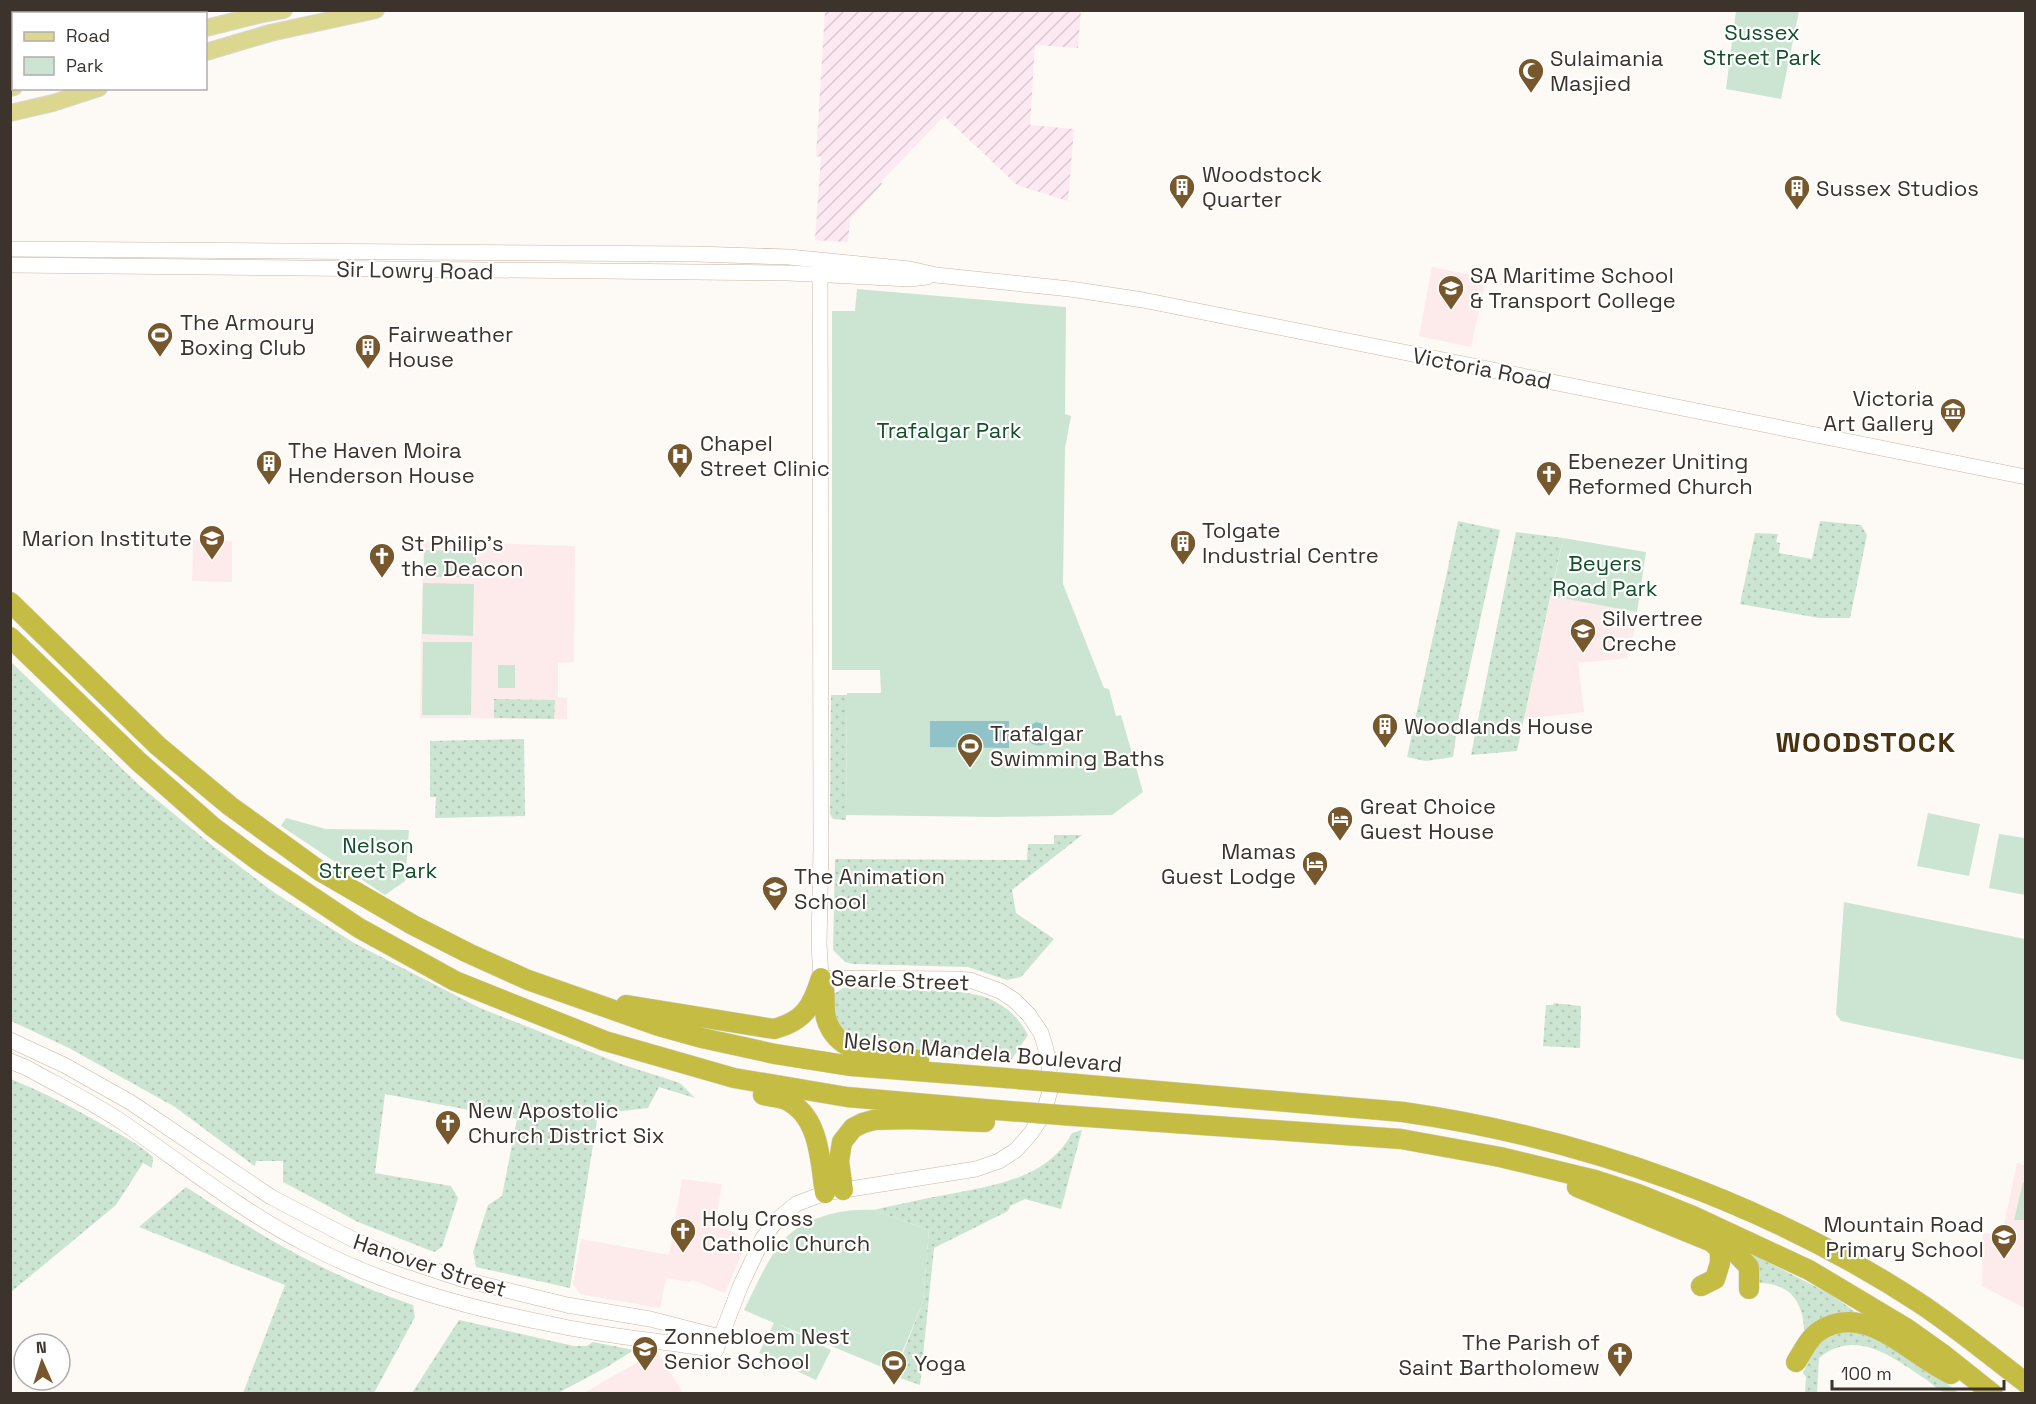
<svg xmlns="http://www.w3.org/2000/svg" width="2036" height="1404" font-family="'Space Grotesk',sans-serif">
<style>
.industrial{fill:url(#industrial-furrows)}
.education{fill:#fcebea}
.grass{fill:url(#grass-dots)}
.park{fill:#cce5d2}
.water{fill:#8fc3c8}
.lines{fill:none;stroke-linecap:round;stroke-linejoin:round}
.secondary-casing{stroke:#cab5a4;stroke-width:16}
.primary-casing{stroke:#d8d6d5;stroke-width:18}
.highway-casing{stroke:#d8d6d5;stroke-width:21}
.secondary{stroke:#fff;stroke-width:15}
.primary{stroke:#dcd78f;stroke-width:16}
.highway{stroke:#c5bc44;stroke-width:20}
.highway-bridge-casing{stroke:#d8d6d5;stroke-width:21;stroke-linecap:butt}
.highway-bridge{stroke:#c5bc44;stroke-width:20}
.labels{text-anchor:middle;stroke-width:4.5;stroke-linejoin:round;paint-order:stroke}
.park-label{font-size:22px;fill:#144f2c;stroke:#fff}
.poi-label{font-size:22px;fill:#3b332c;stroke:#fff;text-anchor:start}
.street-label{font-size:22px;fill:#3b332c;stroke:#fff}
.district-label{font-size:28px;font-weight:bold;letter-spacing:1.5px;fill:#4a320f;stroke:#fff}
</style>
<defs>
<pattern id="industrial-furrows" width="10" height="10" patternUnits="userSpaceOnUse" patternTransform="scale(1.5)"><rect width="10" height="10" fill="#fde9f1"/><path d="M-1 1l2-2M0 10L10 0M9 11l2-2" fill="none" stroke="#dac8cf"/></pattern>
<pattern id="grass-dots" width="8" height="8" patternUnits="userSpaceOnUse" patternTransform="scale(1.5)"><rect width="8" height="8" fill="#cce5d2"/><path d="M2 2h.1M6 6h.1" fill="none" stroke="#b0c5b4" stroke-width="1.8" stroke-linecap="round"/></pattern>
</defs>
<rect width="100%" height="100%" fill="#fdf9f5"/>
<path class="industrial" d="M825,11h256l-3,37 -43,-3 -5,80 44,4 -6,72 -51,-16 -73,-69 -63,66 1,2 -32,35 -2,23 -33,-2 6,-83 -5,-1z"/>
<g class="education">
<path d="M1432,267l54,11 -15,69 -52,-11z"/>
<path d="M193,540l39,1v41l-40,-1z"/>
<path d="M423,541l152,5 -1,116 -16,1v34l9,1v21l-147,-1z"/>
<path d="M1551,596l86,16 -5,30 -7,1 3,15 -50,5 6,49 -60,7z"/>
<path d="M2017,1163l8,2v143l-43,-22 1,-53 9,1 11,-5z"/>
<path d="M682,1179l40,5 -7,41 33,13 -23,55 -33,-13 -2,2 -24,-4 -6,30 -80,-14 -7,-10 8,-45 88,16z"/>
<path d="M657,1351l26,42h-99z"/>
</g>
<g class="grass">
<path d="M1458,521l42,9 -41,186 -6,41 -27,4 -19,-4z"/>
<path d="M1820,521l41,4 6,10 -17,83h-31l-79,-14 15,-71 23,1 -2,8 4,1 -1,10 33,6z"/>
<path d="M1516,532l47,6 -46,213 -46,4z"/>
<path d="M10,661l130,125 74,61 61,46 79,50 126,65 141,56 59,19 15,15 -36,-11 -11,21 -50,6 -28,174 -94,-21 -3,-15 15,-47 14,-9 15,-77 -132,-25 -10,79 76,13 7,12 -16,49 -8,5 -76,-30 -75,-40v-21h-27l-1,5 -2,-1 -78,-58 -106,-59 -58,-27z"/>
<path d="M831,695h16l-1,125 -13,-1 -3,-5z"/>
<path d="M494,699l61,1 -1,19 -60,-1z"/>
<path d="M524,739l1,77 -90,2 1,-21h-6v-56z"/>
<path d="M1054,835h28l-70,55 4,23 38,26 -33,38 -14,3 -39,-13 -115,-3 -8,-2 -12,-12 2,-91 192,1 1,-16h26z"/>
<path d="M851,987c22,2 43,3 65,3 45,1 88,-1 112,45l-17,25 -148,-14 -27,-20 -4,-24 2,-8 9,-6z"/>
<path d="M1554,1003l27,3 -1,42 -37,-2 3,-41h7z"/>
<path d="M11,1079c34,14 67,31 99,50 15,8 30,16 43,28l-1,11 -9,-5 -27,42 -105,87z"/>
<path d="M1082,1130l-21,79 -36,-10 -15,7 -2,5 -74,37 -14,137 -26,-9 29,-74 6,-72 -56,-20c24,-5 48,-11 72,-15 47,-10 102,-15 127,-62z"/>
<path d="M186,1187c71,47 146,91 227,118l2,12 -41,76h-131l42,-108 -146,-58z"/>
<path d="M1740,1248l90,46 31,22 -57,26c2,-32 -8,-59 -45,-59z"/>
<path d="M459,1320l115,26h13l6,-4 41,8 -27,17 -49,26h-146z"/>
<path d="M1843,1332c44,-3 83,37 116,61 -4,0 -10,1 -13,0 -7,-2 -14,-9 -19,-13 -33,-22 -71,-53 -108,-22l-2,35h-12l1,-16 -3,-4c11,-22 14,-34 40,-41z"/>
</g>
<g class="park">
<path d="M1736,11h63l-18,88 -55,-10z"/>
<path d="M857,289l209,18 -1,107 6,2 -6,32 -2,136 41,104 5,1 7,27 5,-1 22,77 -31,23 -117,2 -149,-2 1,-122h34l-1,-23h-48v-359h23z"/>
<path d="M1563,538l83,14 -9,60 -86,-16z"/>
<path d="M424,550l52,1v26h-52z"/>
<path d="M423,583l51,1 -1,52 -51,-2z"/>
<path d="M423,642h49l-1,73h-49z"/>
<rect x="498" y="665" width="17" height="23"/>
<path d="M1928,813l52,11 -11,52 -52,-10z"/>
<path d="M286,818l40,11 83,1 -4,51 -20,14 -104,-69z"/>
<path d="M1999,834l26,4v57l-36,-7z"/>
<path d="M1844,902l181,37v121l-184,-39 -5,-7z"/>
<path d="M2023,1182l2,1v37h-11z"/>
<path d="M873,1210l56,20 -6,72 -29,70 -116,-48 53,26 -15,30 -57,-27 15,-30 -30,-13c10,-20 20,-43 33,-62 20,-29 62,-40 96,-38z"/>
</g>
<g class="water">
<path d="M930,721h79v27l-79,-1z"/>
<path d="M1036,722l11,3 3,8c-1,13 -13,17 -22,7l2,-3 -2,-10z"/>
</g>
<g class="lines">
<g class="secondary-casing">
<g id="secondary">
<path d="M10,249l686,5 93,3 121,12 26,6 134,14 73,11 883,177"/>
<path d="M10,265l779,8 121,6 17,-2"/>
<path d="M10,1040l54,25 66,37 141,95 81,42 37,16 72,24 106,26 83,14 70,18"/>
<path d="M10,1061l17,7c32,18 67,35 98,56 59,41 117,87 181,120 78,42 167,65 254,82 51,11 104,15 156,24l24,-63 23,-49 14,-18 19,-16 29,-11 151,-24 23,-8 17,-11 15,-17 12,-18 7,-24 -1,-28 -4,-17 -4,-13 -12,-18 -15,-15 -14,-9 -30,-11 -14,-1 -135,-1 -2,-34 2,-95 -1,-588"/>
</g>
</g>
<g class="primary-casing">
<g id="primary">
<path d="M206,28l52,-13 26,-5"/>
<path d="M206,52l64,-19 106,-23"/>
<path d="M10,88l4,-1"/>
<path d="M10,113l43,-10 46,-15"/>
</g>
</g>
<g class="highway-casing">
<g id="highway">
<path d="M10,602l148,144 72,60 90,65 93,54 55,28 60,27 131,46 43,12 73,16 76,12 155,12"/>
<path d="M10,637l128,124 75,66 47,35 99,66 96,53 150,60 129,37 113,19 149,13"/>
<path d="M822,981c5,12 1,25 4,37 12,41 59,37 93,42"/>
<path d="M626,1005l148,24c30,-8 38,-22 47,-51"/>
<path d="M1077,1084l326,28c181,26 367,92 521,194 35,24 68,51 102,77"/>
<path d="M763,1095c7,2 17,2 23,5 34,16 34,61 39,93"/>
<path d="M1074,1116l327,23 99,18 95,23 43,14 55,22 116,54 97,58 38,27 49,39"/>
<path d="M1577,1187l157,64 15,16v22"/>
<path d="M843,1190l-4,-29 3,-19 11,-14 10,-5 11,-3 34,-1 77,3"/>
<path d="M1701,1286l14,-7 5,-16v-13l-8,-8"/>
<path d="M1796,1362c6,-9 13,-24 22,-30 46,-33 94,25 133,42"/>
</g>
</g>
<use href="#secondary" class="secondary"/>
<use href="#primary" class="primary"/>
<use href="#highway" class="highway"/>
<g class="highway-bridge-casing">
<g id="highway-bridge">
<path d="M1006,1078l71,6"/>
<path d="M996,1110l78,6"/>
</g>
</g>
<use href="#highway-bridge" class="highway-bridge"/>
</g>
<defs>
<g id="mosque-pin" transform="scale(1.35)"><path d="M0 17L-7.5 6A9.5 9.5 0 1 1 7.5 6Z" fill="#77582d" stroke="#fff"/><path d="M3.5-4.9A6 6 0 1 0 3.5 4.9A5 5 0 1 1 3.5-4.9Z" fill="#fff"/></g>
<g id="building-pin" transform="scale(1.35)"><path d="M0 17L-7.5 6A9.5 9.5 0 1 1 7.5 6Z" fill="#77582d" stroke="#fff"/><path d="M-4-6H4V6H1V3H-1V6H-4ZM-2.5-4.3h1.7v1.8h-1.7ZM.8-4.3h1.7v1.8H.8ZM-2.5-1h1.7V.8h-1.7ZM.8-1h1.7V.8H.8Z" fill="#fff"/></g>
<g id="university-pin" transform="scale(1.35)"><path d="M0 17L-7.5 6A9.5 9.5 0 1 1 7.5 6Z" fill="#77582d" stroke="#fff"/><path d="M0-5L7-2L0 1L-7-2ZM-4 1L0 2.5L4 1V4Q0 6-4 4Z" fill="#fff"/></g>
<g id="stadium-pin" transform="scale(1.35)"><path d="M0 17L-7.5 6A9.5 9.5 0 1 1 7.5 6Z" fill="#77582d" stroke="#fff"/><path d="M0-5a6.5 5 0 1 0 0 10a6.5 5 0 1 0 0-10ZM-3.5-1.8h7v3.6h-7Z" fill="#fff"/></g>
<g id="museum-pin" transform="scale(1.35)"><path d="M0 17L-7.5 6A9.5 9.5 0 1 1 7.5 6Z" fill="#77582d" stroke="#fff"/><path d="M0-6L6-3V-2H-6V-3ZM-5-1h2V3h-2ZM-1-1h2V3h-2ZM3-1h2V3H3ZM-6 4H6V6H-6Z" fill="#fff"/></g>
<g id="hospital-pin" transform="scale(1.35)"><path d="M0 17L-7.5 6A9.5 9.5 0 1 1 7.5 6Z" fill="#77582d" stroke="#fff"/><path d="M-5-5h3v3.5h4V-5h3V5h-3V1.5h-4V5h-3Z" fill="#fff"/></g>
<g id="church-pin" transform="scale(1.35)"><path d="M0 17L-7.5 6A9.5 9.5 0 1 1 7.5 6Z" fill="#77582d" stroke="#fff"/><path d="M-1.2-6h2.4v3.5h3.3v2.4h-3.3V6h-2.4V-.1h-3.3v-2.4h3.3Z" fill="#fff"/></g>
<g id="school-pin" transform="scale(1.35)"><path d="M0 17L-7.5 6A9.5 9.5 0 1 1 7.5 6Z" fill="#77582d" stroke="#fff"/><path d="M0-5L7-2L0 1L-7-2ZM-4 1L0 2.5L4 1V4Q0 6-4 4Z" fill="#fff"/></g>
<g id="hotel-pin" transform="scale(1.35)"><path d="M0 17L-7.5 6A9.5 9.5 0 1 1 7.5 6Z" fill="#77582d" stroke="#fff"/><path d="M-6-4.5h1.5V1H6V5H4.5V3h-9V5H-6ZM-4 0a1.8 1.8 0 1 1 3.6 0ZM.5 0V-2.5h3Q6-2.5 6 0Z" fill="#fff"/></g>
</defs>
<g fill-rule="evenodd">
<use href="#mosque-pin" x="1531" y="71"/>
<use href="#building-pin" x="1182" y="187"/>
<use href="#building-pin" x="1797" y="188"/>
<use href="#university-pin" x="1451" y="288"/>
<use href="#stadium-pin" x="160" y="335"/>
<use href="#building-pin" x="368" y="347"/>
<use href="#museum-pin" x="1953" y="411"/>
<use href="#hospital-pin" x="680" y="456"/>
<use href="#building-pin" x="269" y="463"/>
<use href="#church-pin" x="1549" y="474"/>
<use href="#school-pin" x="212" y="538"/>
<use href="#building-pin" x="1183" y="543"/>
<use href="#church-pin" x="382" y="556"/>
<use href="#school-pin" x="1583" y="631"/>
<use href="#building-pin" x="1385" y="726"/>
<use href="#stadium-pin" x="970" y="746"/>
<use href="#hotel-pin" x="1340" y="819"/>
<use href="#hotel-pin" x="1315" y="864"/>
<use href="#university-pin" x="775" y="889"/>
<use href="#church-pin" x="448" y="1123"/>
<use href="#church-pin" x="683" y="1231"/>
<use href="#school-pin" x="2004" y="1237"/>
<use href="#school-pin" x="645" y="1349"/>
<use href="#church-pin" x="1620" y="1355"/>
<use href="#stadium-pin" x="894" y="1363"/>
</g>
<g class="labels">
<g class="park-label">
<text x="1762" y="40">Sussex<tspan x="1762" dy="25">Street Park</tspan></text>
<text x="949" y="438">Trafalgar Park</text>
<text x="1605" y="571">Beyers<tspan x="1605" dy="25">Road Park</tspan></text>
<text x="378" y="853">Nelson<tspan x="378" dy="25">Street Park</tspan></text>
</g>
<g class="poi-label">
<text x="1550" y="66">Sulaimania<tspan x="1550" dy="25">Masjied</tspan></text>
<text x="1202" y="182">Woodstock<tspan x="1202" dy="25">Quarter</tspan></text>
<text x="1816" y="196">Sussex Studios</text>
<text x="1470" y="283">SA Maritime School<tspan x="1470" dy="25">&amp; Transport College</tspan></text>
<text x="180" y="330">The Armoury<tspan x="180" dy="25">Boxing Club</tspan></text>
<text x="388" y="342">Fairweather<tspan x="388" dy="25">House</tspan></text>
<text x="1934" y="406" text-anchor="end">Victoria<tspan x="1934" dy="25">Art Gallery</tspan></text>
<text x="700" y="451">Chapel<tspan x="700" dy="25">Street Clinic</tspan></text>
<text x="288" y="458">The Haven Moira<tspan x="288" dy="25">Henderson House</tspan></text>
<text x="1568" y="469">Ebenezer Uniting<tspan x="1568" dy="25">Reformed Church</tspan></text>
<text x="1202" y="538">Tolgate<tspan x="1202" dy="25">Industrial Centre</tspan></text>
<text x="192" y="546" text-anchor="end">Marion Institute</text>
<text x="401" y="551">St Philip's<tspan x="401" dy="25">the Deacon</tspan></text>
<text x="1602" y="626">Silvertree<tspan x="1602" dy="25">Creche</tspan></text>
<text x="1404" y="734">Woodlands House</text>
<text x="990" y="741">Trafalgar<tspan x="990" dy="25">Swimming Baths</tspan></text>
<text x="1360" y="814">Great Choice<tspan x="1360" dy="25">Guest House</tspan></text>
<text x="1296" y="859" text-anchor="end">Mamas<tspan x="1296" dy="25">Guest Lodge</tspan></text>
<text x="794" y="884">The Animation<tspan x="794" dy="25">School</tspan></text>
<text x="468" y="1118">New Apostolic<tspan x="468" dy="25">Church District Six</tspan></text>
<text x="702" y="1226">Holy Cross<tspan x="702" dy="25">Catholic Church</tspan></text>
<text x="1984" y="1232" text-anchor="end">Mountain Road<tspan x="1984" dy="25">Primary School</tspan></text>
<text x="664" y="1344">Zonnebloem Nest<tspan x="664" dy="25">Senior School</tspan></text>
<text x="1600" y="1350" text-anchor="end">The Parish of<tspan x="1600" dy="25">Saint Bartholomew</tspan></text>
<text x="914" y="1371">Yoga</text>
</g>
<g class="street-label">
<text transform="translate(415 270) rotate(1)" y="8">Sir Lowry Road</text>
<text transform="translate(1482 368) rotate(11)" y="8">Victoria Road</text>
<text transform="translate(900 980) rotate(2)" y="8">Searle Street</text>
<text transform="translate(983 1052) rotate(5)" y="8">Nelson Mandela Boulevard</text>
<text transform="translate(430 1265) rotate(18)" y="8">Hanover Street</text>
</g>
<g class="district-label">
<text x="1866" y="752">WOODSTOCK</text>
</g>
</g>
<rect width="2036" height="1404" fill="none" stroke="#3b332c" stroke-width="24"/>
<rect x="12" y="12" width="195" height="78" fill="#ffffff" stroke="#b1adab" stroke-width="1.5"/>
<rect x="24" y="32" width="30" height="9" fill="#dcd78f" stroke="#b1adab" stroke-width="1.5"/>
<text x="66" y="42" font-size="18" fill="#3b332c">Road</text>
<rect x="24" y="57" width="30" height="18" fill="#cce5d2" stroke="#b1adab" stroke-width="1.5"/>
<text x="66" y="72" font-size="18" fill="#3b332c">Park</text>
<g transform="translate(42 1362) rotate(357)"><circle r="28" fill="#ffffff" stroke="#b1adab" stroke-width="1.5"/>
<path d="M0-4.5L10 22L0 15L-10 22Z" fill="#77582d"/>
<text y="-9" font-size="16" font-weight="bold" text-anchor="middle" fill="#3b332c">N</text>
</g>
<path d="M1832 1380v9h172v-9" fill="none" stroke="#3b332c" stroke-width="3"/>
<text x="1841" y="1380" font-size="18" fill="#3b332c" stroke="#ffffff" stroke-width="4.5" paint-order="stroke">100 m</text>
</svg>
